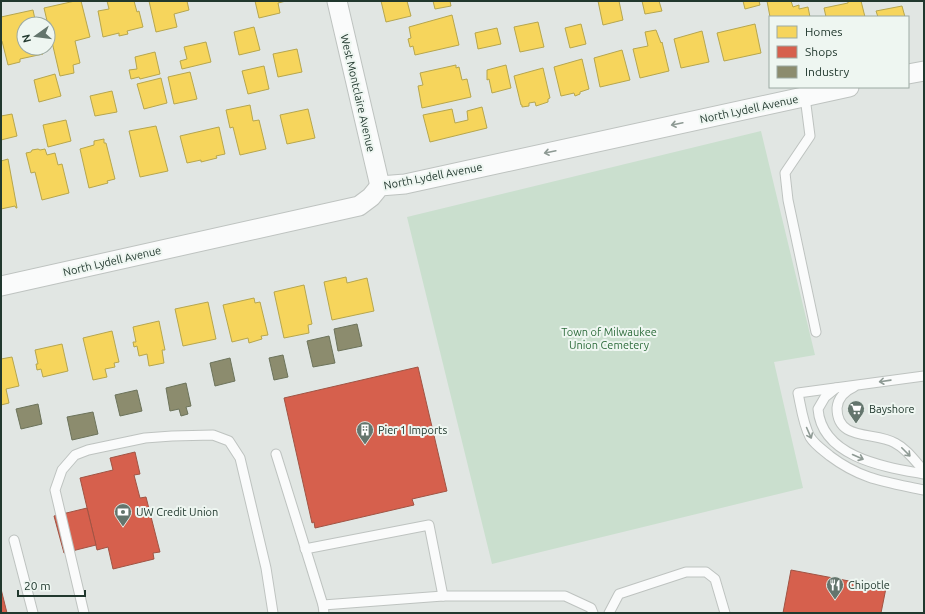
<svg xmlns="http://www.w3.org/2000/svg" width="925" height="614" font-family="Ubuntu,sans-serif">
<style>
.green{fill:#cadfce}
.homes{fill:#f6d55c;stroke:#b6a64e}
.shops{fill:#d6604d;stroke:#a05444}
.industry{fill:#8c8c6e;stroke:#6c735b}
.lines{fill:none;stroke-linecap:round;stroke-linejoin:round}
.lane-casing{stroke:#bec3c0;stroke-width:11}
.street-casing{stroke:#bec3c0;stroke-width:21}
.lane{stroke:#fafbfb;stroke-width:9}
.street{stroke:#fafbfb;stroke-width:19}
.oneway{stroke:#8e9a94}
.labels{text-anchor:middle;stroke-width:4;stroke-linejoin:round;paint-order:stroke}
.street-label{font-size:11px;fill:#21382e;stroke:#eef6f1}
.park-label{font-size:11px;fill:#2e6c3c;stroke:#eef6f1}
.poi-label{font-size:11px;fill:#21382e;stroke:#eef6f1;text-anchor:start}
</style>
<rect width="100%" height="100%" fill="#e1e6e3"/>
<path class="green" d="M761,131l54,224 -41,7 29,126 -311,76 -85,-347z"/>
<g class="homes">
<path d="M75,1h6l9,36 -15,4 5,22 -7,2 1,8 -14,3 -16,-68z"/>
<path d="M107,1h27l3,11 2,-1 4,16 -16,4 1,3 -9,2v-3l-16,4 -5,-26 11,-2z"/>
<path d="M149,1h38l2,9 -15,4 3,13 -21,5z"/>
<path d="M255,1h31l-8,2 2,10 -21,5z"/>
<path d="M381,1h26l4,15 -25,6z"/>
<path d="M433,1h17l1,5 -16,3z"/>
<path d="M598,1h21l4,19 -20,5z"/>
<path d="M642,1h17l3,10 -17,3z"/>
<path d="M743,1h16l1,4 -15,4z"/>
<path d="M767,1h24l2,6 6,-2v4l9,-2 2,10h-40z"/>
<path d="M848,1h13l4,16h-39l-2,-9 24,-5z"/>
<path d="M902,6l3,11h-27l-2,-6z"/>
<path d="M33,10l3,14h-12v24h18l1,6 -23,5v3l-12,3 -6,-24h-1v-24z"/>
<path d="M452,15l7,30 -44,10 -2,-9 -3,1 -2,-8 3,-1 -2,-11z"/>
<path d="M538,22l6,25 -24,5 -6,-25z"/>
<path d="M581,24l5,20 -16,4 -5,-20z"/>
<path d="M755,24l6,29 -37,8 -7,-28z"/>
<path d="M254,27l6,23 -21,5 -5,-23z"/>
<path d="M497,28l4,16 -23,5 -3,-16z"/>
<path d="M656,30l5,13 1,-1 7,29 -29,7 -7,-29 15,-3 -3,-14z"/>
<path d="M702,31l7,31 -28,6 -7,-29z"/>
<path d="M206,42l5,20 -29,7 -2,-8 7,-2 -3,-12z"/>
<path d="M297,49l5,23 -24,5 -5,-23z"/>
<path d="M622,50l8,30 -30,7 -6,-29z"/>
<path d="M155,52l5,22 -20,5 -1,-2 -8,2 -2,-9 8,-1 -2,-12z"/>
<path d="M582,59l7,30 -9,3v2l-5,2 -1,-3 -13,3 -7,-29z"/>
<path d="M456,65v3l3,-1 3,13 5,-1 4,18 -49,11 -4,-22 5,-1 -3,-12z"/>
<path d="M506,65l5,23 -19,5 -3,-14 -2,1v-10z"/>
<path d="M264,66l5,23 -21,5 -6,-23z"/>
<path d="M543,68l7,30 -2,1v3l-12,4 -1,-4 -6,1v3l-7,1v-2h-1l-7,-29z"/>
<path d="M190,72l7,27 -23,5 -6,-27z"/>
<path d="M55,74l6,22 -22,6 -5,-22z"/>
<path d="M161,78l6,25 -23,6 -7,-25z"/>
<path d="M112,91l5,21 -22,4 -5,-20z"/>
<path d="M250,105l3,16 6,-1 7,29 -26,6 -7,-28 -3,1 -4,-18z"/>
<path d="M482,107l5,21 -57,14 -7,-27 29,-6 3,14 13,-3 -1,-9z"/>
<path d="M308,109l7,29 -28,6 -7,-29z"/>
<path d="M12,114l5,22 -16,4v-24z"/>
<path d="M66,120l5,21 -23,6 -5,-22z"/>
<path d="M156,126l12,45 -28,6 -11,-46z"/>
<path d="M219,127l6,27 -9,2 1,2 -16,4v-2l-14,3 -7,-27z"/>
<path d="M104,139v4h2l9,36 -8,2 1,2 -19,5 -9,-39 14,-4v-4z"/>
<path d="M38,149l2,1 5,-1 2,6 8,-2 3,12 4,-1 7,29 -27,7 -7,-28 -4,1 -5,-20 5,-1 1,-2z"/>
<path d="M8,159l9,49h-1l-1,-2 -14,3v-48z"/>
<path d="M346,277l1,6 20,-5 7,33 -42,9 -8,-38z"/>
<path d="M304,285l8,39 -4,1 1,8 -25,5 -10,-46z"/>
<path d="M254,298l1,5 5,-1 8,33 -7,1 1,3 -13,4 -1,-5 -16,4 -9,-37z"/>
<path d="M208,302l8,37 -33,7 -8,-37z"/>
<path d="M159,321l6,29h-3l2,13 -15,3 -2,-12 -8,2 -2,-10 -3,1 -1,-5h3l-3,-15z"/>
<path d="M112,331l7,31 -5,1 1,4 -10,2 2,8 -14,3 -10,-42z"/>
<path d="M62,344l6,27 -25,6 -2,-8 -4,1 -1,-6h2l-3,-14z"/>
<path d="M12,357l7,29 -13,3 3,14 -8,2v-46z"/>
</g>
<g class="shops">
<path d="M418,367l29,124 -35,8 2,6 -99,23 -1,-6 -2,1 -28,-125z"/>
<path d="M135,452l5,22 -6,1 6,23 6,-1 14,55 -7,1 1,6 -41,10 -5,-22 -11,3 -17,-72 33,-8 -3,-12z"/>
<path d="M87,508l9,37 -32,8 -10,-37z"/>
<path d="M791,570l95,18 -5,25h-98z"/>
<path d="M1,589l6,24h-6z"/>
</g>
<g class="industry">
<path d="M357,324l5,22 -24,5 -4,-22z"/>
<path d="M329,336l6,27 -22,4 -6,-26z"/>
<path d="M283,355l5,22 -14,3 -5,-22z"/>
<path d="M230,358l5,23 -20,5 -5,-23z"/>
<path d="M186,383l5,23 -5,1 2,7 -7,2 -2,-7 -9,2 -4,-23z"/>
<path d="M137,390l5,21 -22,5 -5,-21z"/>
<path d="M38,404l4,20 -21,5 -5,-20z"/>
<path d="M93,412l5,22 -26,6 -5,-23z"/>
</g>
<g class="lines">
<g class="lane-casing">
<g id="lane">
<path d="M805,97l5,39 -25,37 3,27 28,132"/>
<path d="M924,376l-126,17c3,14 5,31 12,44 5,8 13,13 20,19 32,24 56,26 94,34"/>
<path d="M854,387c-9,4 -16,10 -17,21 0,34 38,23 58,35 12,6 20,18 29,28"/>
<path d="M836,388l-11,9 -7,12c4,49 68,58 106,65"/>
<path d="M276,454l47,151 1,8"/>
<path d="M14,540l19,73"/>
<path d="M305,549l124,-24 14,71"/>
<path d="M323,605l120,-9h122l26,12 2,5"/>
<path d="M84,613l-29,-123 7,-20 13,-15 13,-5 57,-12 27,-2 41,-1 16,6 11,17 26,110 7,45"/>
<path d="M609,613l10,-19 67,-22h20l9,7 10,34"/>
</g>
</g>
<g class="street-casing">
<g id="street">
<path d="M337,1l43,185"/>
<path d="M908,74l16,-3"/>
<path d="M1,286l358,-80 12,-9 9,-11 25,-2 444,-97"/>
</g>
</g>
<use href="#lane" class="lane"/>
<use href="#street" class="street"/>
</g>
<defs><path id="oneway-shaft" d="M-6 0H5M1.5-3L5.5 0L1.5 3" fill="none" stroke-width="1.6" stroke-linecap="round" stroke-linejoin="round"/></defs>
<g class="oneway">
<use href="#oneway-shaft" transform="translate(677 124) rotate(168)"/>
<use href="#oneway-shaft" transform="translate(550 152) rotate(168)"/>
<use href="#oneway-shaft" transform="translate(885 381) rotate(172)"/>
<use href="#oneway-shaft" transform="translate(809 433) rotate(66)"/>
<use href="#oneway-shaft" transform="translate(906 452) rotate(45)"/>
<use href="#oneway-shaft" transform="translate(858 457) rotate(24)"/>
</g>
<defs>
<g id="supermarket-pin" transform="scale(0.9)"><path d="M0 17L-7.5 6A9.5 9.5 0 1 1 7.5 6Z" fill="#64756d" stroke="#eef6f1"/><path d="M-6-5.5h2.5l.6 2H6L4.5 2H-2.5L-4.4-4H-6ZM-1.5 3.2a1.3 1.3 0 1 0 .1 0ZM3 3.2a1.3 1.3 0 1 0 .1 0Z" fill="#fff"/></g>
<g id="building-pin" transform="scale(0.9)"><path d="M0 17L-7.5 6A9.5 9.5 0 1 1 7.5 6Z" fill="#64756d" stroke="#eef6f1"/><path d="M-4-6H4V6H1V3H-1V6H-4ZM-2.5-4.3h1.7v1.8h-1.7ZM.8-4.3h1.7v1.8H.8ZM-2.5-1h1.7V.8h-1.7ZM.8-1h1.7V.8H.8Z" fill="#fff"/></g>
<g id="bank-pin" transform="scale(0.9)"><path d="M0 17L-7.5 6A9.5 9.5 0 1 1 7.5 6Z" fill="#64756d" stroke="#eef6f1"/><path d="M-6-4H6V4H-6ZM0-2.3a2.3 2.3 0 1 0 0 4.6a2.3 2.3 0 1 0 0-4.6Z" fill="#fff"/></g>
<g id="restaurant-pin" transform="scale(0.9)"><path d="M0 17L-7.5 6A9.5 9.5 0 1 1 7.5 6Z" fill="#64756d" stroke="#eef6f1"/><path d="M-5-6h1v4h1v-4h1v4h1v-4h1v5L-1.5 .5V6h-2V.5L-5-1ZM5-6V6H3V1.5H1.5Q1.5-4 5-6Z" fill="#fff"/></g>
</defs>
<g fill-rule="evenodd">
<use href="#supermarket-pin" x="856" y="409"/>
<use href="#building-pin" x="365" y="430"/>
<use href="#bank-pin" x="123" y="512"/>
<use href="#restaurant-pin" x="835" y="585"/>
</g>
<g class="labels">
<g class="street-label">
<text transform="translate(358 93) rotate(77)" y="4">West Montclaire Avenue</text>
<text transform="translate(749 109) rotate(-12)" y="4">North Lydell Avenue</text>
<text transform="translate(433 176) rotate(-11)" y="4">North Lydell Avenue</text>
<text transform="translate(112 261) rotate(-13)" y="4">North Lydell Avenue</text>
</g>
<g class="park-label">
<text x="609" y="336">Town of Milwaukee<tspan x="609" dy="13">Union Cemetery</tspan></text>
</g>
<g class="poi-label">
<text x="869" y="413">Bayshore</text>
<text x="378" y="434">Pier 1 Imports</text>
<text x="136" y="516">UW Credit Union</text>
<text x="848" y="589">Chipotle</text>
</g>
</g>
<rect width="925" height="614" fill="none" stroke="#21382e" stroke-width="4"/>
<rect x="769" y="16" width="140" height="72" fill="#eef6f1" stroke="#9caaa3"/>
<rect x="777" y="26" width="20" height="12" fill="#f6d55c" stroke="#9caaa3"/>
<text x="805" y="36" font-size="12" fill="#21382e">Homes</text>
<rect x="777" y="46" width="20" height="12" fill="#d6604d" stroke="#9caaa3"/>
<text x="805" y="56" font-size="12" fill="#21382e">Shops</text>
<rect x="777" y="66" width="20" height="12" fill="#8c8c6e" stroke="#9caaa3"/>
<text x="805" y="76" font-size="12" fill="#21382e">Industry</text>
<g transform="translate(36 36) rotate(256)"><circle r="19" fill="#eef6f1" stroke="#9caaa3"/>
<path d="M0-3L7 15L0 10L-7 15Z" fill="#64756d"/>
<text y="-6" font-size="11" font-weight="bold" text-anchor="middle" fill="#21382e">N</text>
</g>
<path d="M18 590v6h67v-6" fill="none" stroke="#21382e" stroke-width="2"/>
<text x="24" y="590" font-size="12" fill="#21382e" stroke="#eef6f1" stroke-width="3" paint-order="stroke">20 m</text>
</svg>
